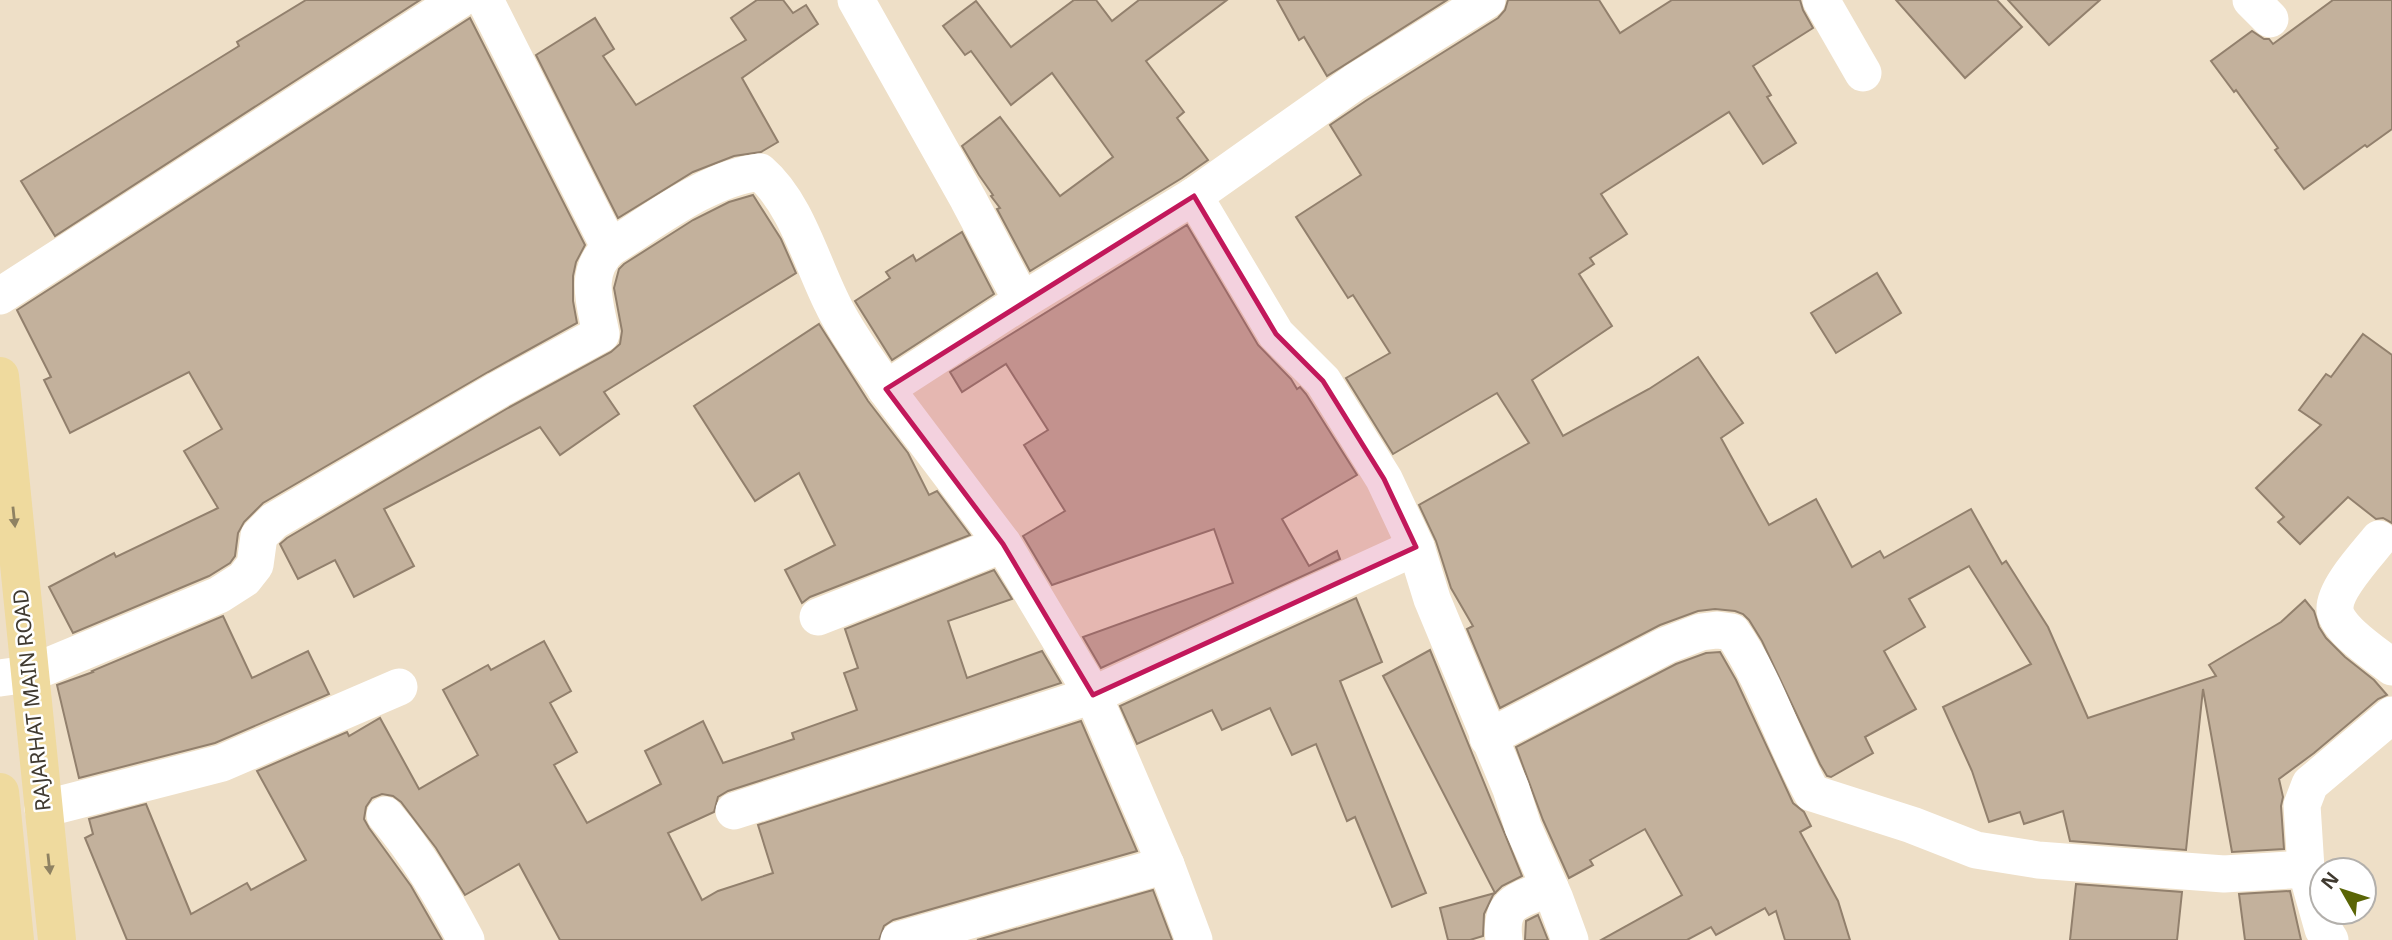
<svg xmlns="http://www.w3.org/2000/svg" width="2392" height="940" font-family="'Noto Sans',sans-serif">
<style>
.building{fill:#c3b19c;stroke:#92806d;stroke-width:2}
.lines{fill:none;stroke-linecap:round;stroke-linejoin:round}
.minor{stroke:#fff;stroke-width:37}
.primary{stroke:#efda9e;stroke-width:38}
.oneway{fill:#8f8262}
.marked{fill:#c2185b;fill-opacity:0.2;stroke:#c2185b;stroke-width:5;stroke-linejoin:round}
.labels{text-anchor:middle;stroke-width:5;stroke-linejoin:round;paint-order:stroke}
.street-label{font-size:21px;fill:#403a30;stroke:#fff}
</style>
<rect width="100%" height="100%" fill="#eedfc7"/>
<g class="building">
<path d="M306,0h114l-365,236 -34,-55 218,-135 -2,-4z"/>
<path d="M757,0h26l10,13 13,-8 12,19 -76,54 36,64 -17,10 -27,4 -41,16 -75,46 -82,-163 59,-37 19,31 -11,7 33,49 110,-65 -15,-22z"/>
<path d="M1074,0h22l16,21 27,-21h88l-81,61 38,51 -7,6 31,42 -26,18 -152,93 -33,-62 3,-1 -9,-12 2,-1 -14,-20 -17,-29 38,-29 60,79 53,-39 -61,-84 -41,32 -40,-54 -6,4 -22,-29 33,-25 35,46z"/>
<path d="M1277,0h170l-120,76 -23,-39 -5,3z"/>
<path d="M1508,0h91l21,33 52,-33h128l3,10 10,18 -60,38 18,29 -4,2 29,46 -33,21 -34,-52 -128,82 26,40 -37,24 4,6 -15,10 33,52 -80,54 31,56 86,-47 49,-32 45,66 -22,15 48,87 47,-26 36,68 28,-16 4,7 87,-49 31,55 4,-3 42,66 40,91 128,-42 -7,-11 72,-43 24,-22 9,11 5,16 7,11 19,19 29,23 13,15 -9,4 -64,54 -35,26 4,18 -2,9 3,43 -52,3 -29,-163 -17,161 -116,-9 -7,-30 -39,13 -4,-12 -31,10 -17,-51 -29,-64 88,-43 -62,-98 -60,33 16,28 -41,24 32,58 -51,28 8,16 -42,24 -4,-1 -7,-12 -58,-123 -13,-21 -6,-6 -8,-3 -20,-2 -17,2 -38,14 -160,83 -33,-79 6,-3 -22,-38 -15,-47 -17,-36 110,-62 -32,-50 -104,61 -47,-76 44,-25 -37,-58 -5,3 -52,-81 65,-42 -31,-50 37,-25 131,-82 7,-8z"/>
<path d="M1896,0h101l25,27 -57,51z"/>
<path d="M2008,0h92l-51,45z"/>
<path d="M2333,0h59v129l-25,18 -2,-2 -61,44 -29,-39 3,-2 -42,-58 -2,2 -23,-31 41,-30 12,8h5l4,5z"/>
<path d="M470,18l115,227 -9,17 -3,14v25l4,22 -89,49 -225,131 -19,19 -6,11 -3,23 -5,7 -21,13 -136,57 -24,-46 65,-34 2,4 102,-49 -34,-57 38,-22 -33,-57 -119,61 -26,-53 7,-3 -34,-67z"/>
<path d="M753,195l28,44 15,34 -192,119 15,22 -59,41 -20,-28 -156,82 30,57 -60,31 -19,-37 -37,19 -18,-35 7,-6 221,-130 103,-56 9,-8 2,-13 -8,-43 5,-19 5,-5 69,-44 36,-18z"/>
<path d="M1187,225l71,120 33,34 6,10 3,-2 6,7 51,81 -75,44 27,47 28,-15 3,8 -239,109 -18,-31 150,-54 -19,-54 -162,56 -29,-49 42,-25 -41,-66 24,-15 -42,-66 -44,28 -12,-20z"/>
<path d="M962,232l32,62 -102,66 -37,-59 35,-23 -4,-6 27,-17 3,6z"/>
<path d="M1877,273l24,40 -65,40 -25,-40z"/>
<path d="M819,324l49,77 40,52 21,42 8,-4 33,44 -160,62 -8,6 -17,-33 50,-25 -36,-72 -44,28 -61,-95z"/>
<path d="M2363,334l29,21v168l-9,-5 -7,1 -28,-22 -48,47 -22,-22 6,-5 -28,-29 65,-63 -22,-15 27,-36 5,3z"/>
<path d="M994,570l18,29 -64,22 19,57 75,-27 19,32 -333,108 -10,6 -4,15 -46,21 34,67 16,-9 55,-18 -15,-48 323,-104 56,130 -244,69 -9,6 -5,14h-319l-41,-76 -54,31 -29,-47 -35,-46 -8,-6 -11,-2 -10,4 -6,9 -2,12 5,9 42,58 31,54h-315l-42,-102 8,-4 -4,-15 57,-15 45,110 56,-31 4,7 55,-30 -49,-89 90,-39 2,4 31,-18 39,71 59,-34 -35,-65 45,-25 3,5 53,-29 27,50 -21,12 27,49 -23,13 33,58 74,-39 -16,-33 58,-30 20,42 71,-24 -2,-6 65,-23 -13,-37 14,-5 -13,-39z"/>
<path d="M1356,598l26,64 -42,19 86,212 -34,14 -37,-90 -8,4 -31,-77 -24,11 -22,-47 -48,22 -10,-20 -75,34 -17,-38z"/>
<path d="M223,616l29,62 56,-27 21,43 -114,49 -136,35 -22,-93 36,-13 -1,-1z"/>
<path d="M1430,650l92,226 -20,10 -9,9 -9,19 -1,22 -13,4h-22l-8,-32 55,-15 -112,-217z"/>
<path d="M1720,652l16,28 57,123 11,9 7,14 -11,6 38,69 12,39h-65l-9,-29 -7,4 -4,-7 -49,27 -5,-8 -24,13h-86l81,-45 -37,-66 -55,31 3,5 -24,13 -26,-58 -27,-73 160,-83 30,-11z"/>
<path d="M2076,884l106,8 -5,48h-107z"/>
<path d="M1153,890l19,50h-195z"/>
<path d="M2290,891l11,49h-56l-6,-46z"/>
<path d="M1538,915l10,25h-23l1,-19z"/>
</g>
<g class="lines">
<g class="minor">
<path d="M485,0l125,248"/>
<path d="M856,0l112,199 54,102"/>
<path d="M1821,0l42,73"/>
<path d="M2251,0l19,19"/>
<path d="M1194,196l82,138 47,47 61,98 32,68 16,52 79,190 12,38 32,72 15,41"/>
<path d="M0,296l459,-296"/>
<path d="M2379,539c-12,15 -45,50 -44,70 0,19 42,46 57,58"/>
<path d="M818,617l185,-73"/>
<path d="M0,678l29,-4 190,-79 25,-16 11,-14 4,-29 15,-15 224,-131 103,-56c-6,-31 -18,-62 9,-86 44,-27 98,-70 150,-76 36,31 51,89 72,131 14,30 36,58 54,86"/>
<path d="M1488,738l179,-93 34,-13 16,-2 15,2c34,49 51,109 80,161l100,32 64,25 62,10 186,14 82,-5"/>
<path d="M43,809l179,-46 177,-76"/>
<path d="M734,811l359,-116 323,-148"/>
<path d="M385,815c33,39 57,80 81,125"/>
<path d="M899,940l267,-75"/>
<path d="M1194,940l-28,-75 -73,-170 -90,-151 -117,-155 136,-88 172,-105 161,-114 132,-82"/>
<path d="M1504,940c-5,-39 15,-40 46,-52"/>
<path d="M2330,940l-7,-11 -17,-60 -4,-64 8,-21 82,-69"/>
</g>
<g class="primary">
<path d="M0,376l57,564"/>
<path d="M0,792l15,148"/>
</g>
</g>
<defs><path id="oneway-solid" d="M-6-.8H1V-3.2L6.5 0L1 3.2V.8H-6Z" transform="scale(1.75)"/></defs>
<g class="oneway">
<use href="#oneway-solid" transform="translate(14 517) rotate(84)"/>
<use href="#oneway-solid" transform="translate(49 864) rotate(84)"/>
</g>
<path class="marked" d="M1194,196l82,138 47,47 61,98 32,68 -323,148 -90,-151 -117,-155z"/>
<g class="labels">
<g class="street-label">
<text transform="translate(32 700) rotate(-96)" y="7">RAJARHAT MAIN ROAD</text>
</g>
</g>
<g transform="translate(2343 891) rotate(309)"><circle r="33" fill="#ffffff" stroke="#b3b0ac" stroke-width="2"/>
<path d="M0-5L12 26L0 18L-12 26Z" fill="#5a6506"/>
<text y="-10" font-size="19" font-weight="bold" text-anchor="middle" fill="#403a30">N</text>
</g>
</svg>
